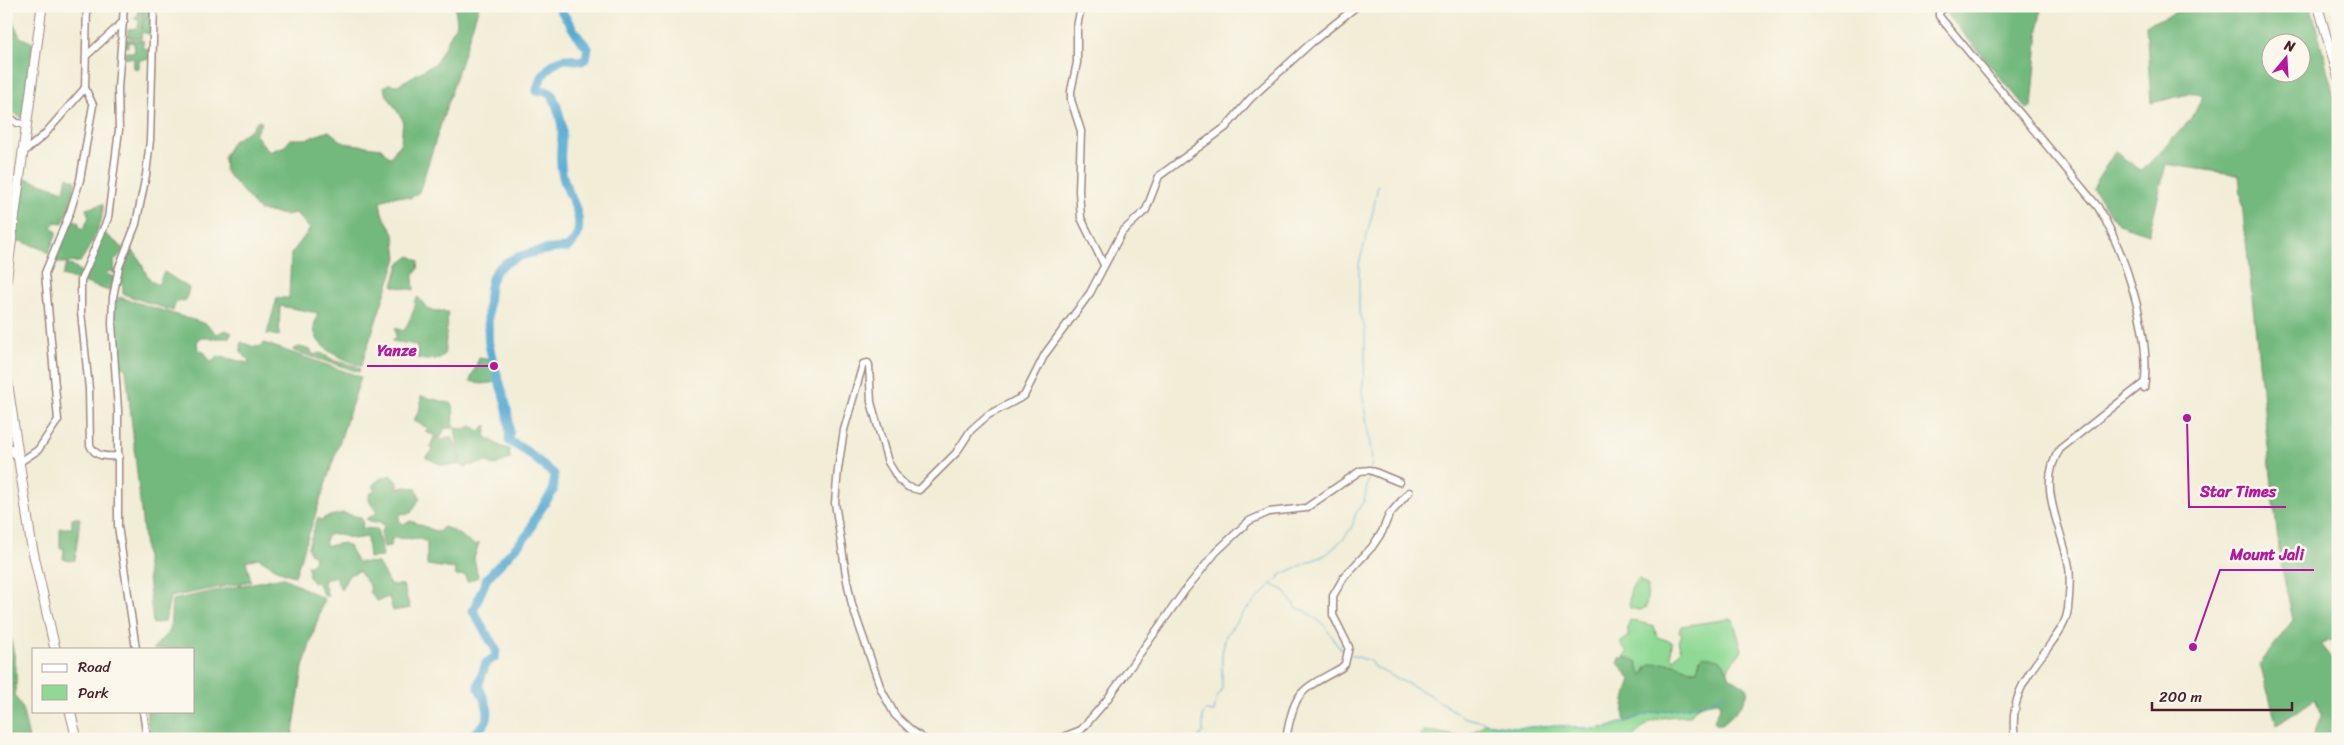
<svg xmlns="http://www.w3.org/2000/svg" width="2344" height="745" font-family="Sriracha,sans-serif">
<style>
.green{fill:#8fd995;stroke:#6c7c60}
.forest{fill:#73b97e;stroke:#5e6c54;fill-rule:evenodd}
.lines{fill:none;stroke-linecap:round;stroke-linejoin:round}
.stream{stroke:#57aad2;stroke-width:1}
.river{stroke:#57aad2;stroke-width:9}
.minor-casing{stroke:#9e8681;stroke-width:9}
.major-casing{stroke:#9e8681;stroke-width:10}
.highway-casing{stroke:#9e8681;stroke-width:11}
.minor{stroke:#fff;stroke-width:6}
.major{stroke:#fff;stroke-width:8}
.highway{stroke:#fff;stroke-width:9}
.leader{fill:none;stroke:#b5179e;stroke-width:2}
.callout-dot{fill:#b5179e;stroke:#fbf7ec;stroke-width:2}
.callout-label{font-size:16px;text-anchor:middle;font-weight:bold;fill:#b5179e;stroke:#fbf7ec;stroke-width:5;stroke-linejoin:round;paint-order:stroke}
</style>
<rect width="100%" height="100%" fill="#fbf7ec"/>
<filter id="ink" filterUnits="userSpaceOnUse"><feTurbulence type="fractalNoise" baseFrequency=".02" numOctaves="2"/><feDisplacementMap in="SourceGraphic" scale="10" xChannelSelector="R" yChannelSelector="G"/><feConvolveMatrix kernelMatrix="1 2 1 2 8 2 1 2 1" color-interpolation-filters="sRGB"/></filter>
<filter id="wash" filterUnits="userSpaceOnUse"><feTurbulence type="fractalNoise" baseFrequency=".0096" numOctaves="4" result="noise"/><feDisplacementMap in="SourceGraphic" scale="20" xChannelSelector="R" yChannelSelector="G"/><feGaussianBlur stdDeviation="1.12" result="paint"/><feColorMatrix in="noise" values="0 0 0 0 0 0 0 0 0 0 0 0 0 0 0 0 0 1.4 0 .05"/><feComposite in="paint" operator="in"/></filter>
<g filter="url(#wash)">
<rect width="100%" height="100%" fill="#f2edd7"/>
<g class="green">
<path d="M1639,579l9,7 -2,21 -7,3 -9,-2c-2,-10 0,-23 9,-29z"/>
<path d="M1729,619l4,1 9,30c-5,9 -14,13 -15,24l-3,-11 -24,-5 -3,12 -50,-3 -4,8 -13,-17h-6l3,-6 -6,-6v-4l7,-5v-12l2,-5 24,6 3,11 15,5 -1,14 3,3 7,-9 -3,-9 4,-6 -3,-4 2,-5z"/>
<path d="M1705,704l-8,3 -8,9c-27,0 -39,1 -57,23h-214l5,-8c30,1 36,14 63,-8l34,5 35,-3 39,4 15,-2 38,-13z"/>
</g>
<g class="forest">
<path d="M139,6h3v23l1,-10 5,-1 -5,-1 1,-11h10l-2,29 -10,-3 -1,7 -13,-2v-8l10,-1 1,-8 -6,-2 5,-2v-5l-2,-3z"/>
<path d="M455,6h24l-60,186 -8,6 -14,-2 -17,5 2,12 12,21 3,24 -36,108c-18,-8 -45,-15 -47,-38 0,-4 3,-11 4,-15l-38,-7 -1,30 -12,-2 10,-36h12l2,-44 19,-25 -14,-16 -11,2 -26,-5 -34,-39 -1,-14 8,-15 19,-13 7,-9 4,2 -7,12 14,18 16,-6 6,-7h15l23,-8 15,12 37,5 9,10 11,-16 2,-22 -18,-28 -1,-5 4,-3 10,1 38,-22 21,-40z"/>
<path d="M1955,6h86l-9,101 -4,3 -2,-2 -79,-94 -1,-2z"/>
<path d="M2184,6h76l1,11 9,-11h41l25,98 2,543 -7,-7 -10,5 17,22v72h-26l10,-25 -7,-15 -38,26 -17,-61 33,-44 -13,-61 -41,-384 -73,-11 -17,70 -31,-10 -26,-36 23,-36 27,19 50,-53 11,-22 -10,-3 -42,10 -5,-78 26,-11zM2272,42h30v30h-30z"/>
<path d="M6,18l6,1 8,18 13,6 -10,76 -9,-6 -8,-11z"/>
<path d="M126,39l18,2 -2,7 9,1v10l-12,1v9l-6,-1 1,-10h-10l1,-6h10l-1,-9 -6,-1v5l-4,-1z"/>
<path d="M67,177l9,4 -6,25 -8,18 -7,-2 -3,5 5,5 -9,22 -5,-5 -29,-10 8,-58 3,-3 39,13z"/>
<path d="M103,204c1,21 -13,42 -23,58l-22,1 -3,-11 13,-30 7,-2 4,3v5h5l5,-11 -3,-8z"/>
<path d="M103,232l20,16 -2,6 -7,7 1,12 -6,-2 -3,3 8,3 -2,15 -29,-10z"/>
<path d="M133,251c13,13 9,26 25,34l6,-13 25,16 -3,12 -11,3 -2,8 -50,-17v-9l-6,-4c4,-9 8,-18 10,-28z"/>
<path d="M410,256l9,5 -1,8 -5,8 1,13 -21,-4 6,-22z"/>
<path d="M67,264l10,4 4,6 -2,7 -17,-5z"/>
<path d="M119,297l87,27 11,10 8,-4 7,3 -4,5h-28l-3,4 1,7 7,4 6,9 7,-6 30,7 1,-3 -8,-7v-11l13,5 8,-1 2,-3 97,34 -66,199c-16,-3 -23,-11 -37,-18l-12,3 5,20 -81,16 -5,24 -12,3 -27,-255 -5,-2c-4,-17 -13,-57 -2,-70z"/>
<path d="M418,297l11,13 19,2 -3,38 -1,5 -4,4 -14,1 -9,-2v-13l-25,-4 4,-4 -1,-9 9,3c5,-9 9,-18 12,-28l-2,-1z"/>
<path d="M300,347l10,3 4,5 5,-2 4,1 12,7 21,5 4,3 -1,3 -65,-21 -1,-2z"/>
<path d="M479,358l12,2 8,22 -18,2 -11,-3z"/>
<path d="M421,396l32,8 1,24h-9l-5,11 4,1 3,-3h5l6,14v14h-16l-17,-8 9,-7 -4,-3 4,-10h5l-14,-5 3,-4 -14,-7 6,-13z"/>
<path d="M487,425l-2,11 15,10 9,3 1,10 -18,7 -4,-4 -14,2 -2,2 -3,-2 -2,3 -7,-2c0,-13 -4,-24 -5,-37l9,1 8,-3 7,5z"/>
<path d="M391,475l7,7v7l6,-2 12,1 4,10 -9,15 -11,1 -1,6 4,4 8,-3 27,11 6,-5c10,3 21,12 31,18l4,-2 -5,15 4,19 -11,5 -2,-7 -9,1 -1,-7 -28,-4v-23l-7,-3 -28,-1 -1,8 -7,1 -3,-15 3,-4 -1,-4 -6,-3 -2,2 -9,-4 11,-6 -8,-12v-7l6,-3 -3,-5 7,-7z"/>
<path d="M343,513l17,4 3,4 -1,7 15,1 6,28 -14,1 -2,-21 -14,2 -16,-5 -9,1 -3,6 2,5 16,-3 6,3 8,16 21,1 12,22h13l7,23 -17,3 -4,-14 -12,4 -8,-9 2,-4 -12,-17 -10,4 -8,15 -6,-14 -12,5 5,15h-4l-7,-14 -4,1 -5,-8 1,-3 -2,-7 5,-1 3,-5 -2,-5h-3l-2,-7 10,-30 3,3 5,-3z"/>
<path d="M72,518h8l-5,42 -6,1 -6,-2 1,-11h-4v-20h12z"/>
<path d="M282,577l42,22 -21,68 -11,72h-142l-4,-28h48v-62h-41l17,-19 2,-30z"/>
<path d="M6,624c7,22 14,48 8,71l8,12 7,32h-23z"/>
<path d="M1702,655l17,4 5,4 6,15 17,9c4,12 -16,30 -25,37h-6l-2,-3 7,-16 -1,-3h-4l-69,12 -22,8c-4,-12 2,-30 6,-43l-13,-16 2,-4 10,-1 8,4v8l5,5 7,-10c7,-2 21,-3 28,0 8,2 10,7 19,5z"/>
</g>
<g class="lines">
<g class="stream">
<path d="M1371,468l1,-10 -10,-67 3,-26v-37l-6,-14v-50l14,-53 5,-26"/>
<path d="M1270,584l14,6 12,18 10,3 19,15 12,19 7,6"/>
<path d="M1351,655l19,6 4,6 56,28 33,22 32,8 25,3 35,-3 39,4 15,-2 38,-13 59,-10 20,-11"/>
<path d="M1197,739l6,-7v-18l3,-3 8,1 3,-14 5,-10v-34l4,-19 18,-23 38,-38 45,-20 17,-16 8,-11 4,-15 8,-11 6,-29"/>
</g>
<path class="river" d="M471,739c3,-6 6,-7 10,-12 14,-12 3,-28 -3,-41l8,-23 9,-6 1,-7 -23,-39 14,-33 42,-45 6,-15 18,-27 1,-17 -28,-23 -17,-10c3,-35 -12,-59 -19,-92 -3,-9 -1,-20 -2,-30 0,-14 0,-33 6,-45 11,-19 54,-26 73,-26 5,-4 10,-9 11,-16 4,-22 -10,-36 -15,-55 -4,-15 -2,-27 -1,-42 1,-13 -5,-29 -10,-41l-6,-3h-9c2,-13 14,-31 29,-32 5,0 10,2 16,2l4,-3 2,-10 -9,-10 -21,-32"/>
</g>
</g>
<g filter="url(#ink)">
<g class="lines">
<g class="minor-casing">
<g id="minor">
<path d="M1081,6l-4,21v36l-6,28v9l10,31 -2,60 2,27 23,47"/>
<path d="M1947,6l-8,6v4l159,191c27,46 54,127 46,181"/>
<path d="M87,55l37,-34"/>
<path d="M6,114l11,9 10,2"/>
<path d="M24,152l20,-17 41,-47"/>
<path d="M6,443l14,19 18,-12 20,-30 -13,-147 25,-61 10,-32 13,-75 -8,-17 2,-82"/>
<path d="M119,456c-12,1 -24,1 -29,-11l-1,-56 -8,-77v-32l27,-62 11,-88 -1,-42 6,-82"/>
<path d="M136,649l-18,-123v-116l-6,-86 1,-27 6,-30 17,-43 10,-49 4,-35 4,-134"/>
<path d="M143,711l4,28"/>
<path d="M924,739l-12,-8 -17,-16 -14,-26 -29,-84 -5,-24 -12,-78 3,-34 6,-39 19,-66 5,-1 1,2 2,37 17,60 11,18 9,7 11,3 37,-37 15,-23 17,-15 36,-19 21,-42 45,-61 32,-61 24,-22 13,-34 67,-49 24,-28 61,-56 46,-37"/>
<path d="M1058,739l23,-9 25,-29 80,-112 30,-37 33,-31 20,-9 37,-4 54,-37 10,-1 29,12"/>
<path d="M1286,739c9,-50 14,-48 55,-71l4,-4 4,-17 -16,-32v-19l11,-19 28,-30 10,-15 7,-17 20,-23"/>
<path d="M2015,739c-6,-37 9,-62 32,-90 9,-13 19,-24 21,-40 1,-14 3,-29 1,-42 -6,-38 -34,-81 -9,-118l85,-67"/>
</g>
</g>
<g class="major-casing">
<path id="major" d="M2318,6l20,71"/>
</g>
<g class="highway-casing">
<g id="highway">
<path d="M6,282l36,-276"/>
<path d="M6,373l25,169 24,107"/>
<path d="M70,711l7,28"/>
</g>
</g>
<use href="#minor" class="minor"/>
<use href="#major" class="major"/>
<use href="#highway" class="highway"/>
</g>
</g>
<path class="leader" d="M494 366L427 366H367M2187 418L2189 507H2286M2193 647L2220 570H2314"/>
<g class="callout-dot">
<circle cx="494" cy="366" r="5"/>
<circle cx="2187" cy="418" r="5"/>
<circle cx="2193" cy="647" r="5"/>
</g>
<g class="callout-label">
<text x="397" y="356">Yanze</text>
<text x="2238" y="497">Star Times</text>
<text x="2267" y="560">Mount Jali</text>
</g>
<rect width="2344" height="745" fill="none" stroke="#fbf7ec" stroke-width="25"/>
<rect x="32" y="648" width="162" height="65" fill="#fbf7ec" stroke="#b4a19f"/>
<rect x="42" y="664" width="25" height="8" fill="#ffffff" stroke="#b4a19f"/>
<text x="78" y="672" font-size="15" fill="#4a1f2b">Road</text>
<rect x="42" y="685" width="25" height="15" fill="#8fd995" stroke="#b4a19f"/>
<text x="78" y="698" font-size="15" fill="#4a1f2b">Park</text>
<g transform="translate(2286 58) rotate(18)"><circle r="24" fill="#fbf7ec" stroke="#b4a19f"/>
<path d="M0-4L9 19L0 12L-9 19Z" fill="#b5179e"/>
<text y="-8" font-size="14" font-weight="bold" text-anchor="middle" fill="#4a1f2b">N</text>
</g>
<path d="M2152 702v8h140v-8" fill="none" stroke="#4a1f2b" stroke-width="2.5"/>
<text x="2159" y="702" font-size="15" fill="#4a1f2b" stroke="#fbf7ec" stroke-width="4" paint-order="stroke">200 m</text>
</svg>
